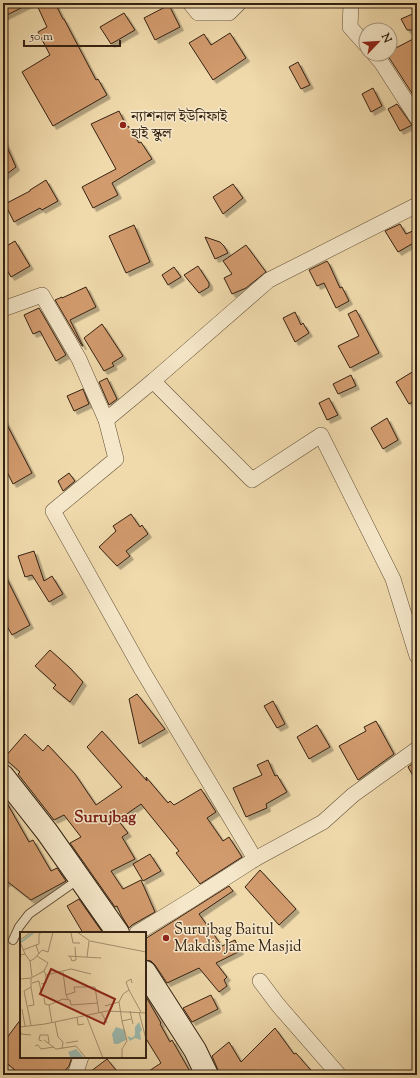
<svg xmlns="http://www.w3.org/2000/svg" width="420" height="1078" font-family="'Sorts Mill Goudy','Noto Serif Bengali',serif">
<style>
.building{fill:#d29b6e;stroke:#342212;filter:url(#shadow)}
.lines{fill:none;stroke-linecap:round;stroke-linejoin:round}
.lane-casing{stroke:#635038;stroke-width:10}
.street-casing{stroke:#635038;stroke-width:16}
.secondary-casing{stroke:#342212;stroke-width:24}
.lane{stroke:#f5e7c9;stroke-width:8}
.street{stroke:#f5e7c9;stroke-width:15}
.secondary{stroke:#f5e7c9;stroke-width:22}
.poi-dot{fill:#8f2418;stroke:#f5e7c9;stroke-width:1.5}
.labels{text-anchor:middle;stroke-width:3;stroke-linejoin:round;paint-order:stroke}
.poi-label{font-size:15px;fill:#342212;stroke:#f5e7c9;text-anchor:start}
.neighbourhood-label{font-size:16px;font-weight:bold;fill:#7a1f14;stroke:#f5e7c9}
.inset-river{fill:none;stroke:#9bbab0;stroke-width:2}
.inset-road{fill:none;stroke:#a5906e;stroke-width:1}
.view{fill:#8f2418;fill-opacity:0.15;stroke:#8f2418;stroke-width:2}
.inset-edge{fill:none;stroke:#342212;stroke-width:2}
</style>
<defs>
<filter id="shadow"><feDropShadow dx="3.5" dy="3.5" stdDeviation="0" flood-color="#0004"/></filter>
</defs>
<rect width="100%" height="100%" fill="#f0daac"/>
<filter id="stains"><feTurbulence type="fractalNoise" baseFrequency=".005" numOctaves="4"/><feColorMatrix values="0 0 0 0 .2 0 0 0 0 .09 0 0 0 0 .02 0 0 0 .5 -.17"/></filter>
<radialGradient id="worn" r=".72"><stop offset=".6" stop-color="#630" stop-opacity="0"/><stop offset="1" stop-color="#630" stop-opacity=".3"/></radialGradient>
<g class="building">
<path d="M3,3h28l-28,14z"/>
<path d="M36,3h19l8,16h1l32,61 2,-1 9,16 -54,31 -31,-54 28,-17 -12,-23 9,-5z"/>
<path d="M169,5l11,22 -25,13 -11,-22z"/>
<path d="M417,12v18h-10l-6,-11z"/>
<path d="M124,13l11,17 -24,14 -11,-17z"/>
<path d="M230,33l16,25 -33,22 -24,-37 15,-9 7,11z"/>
<path d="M417,37v64l-29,-45 2,-1v-4z"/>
<path d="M298,62l12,23 -9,4 -12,-22z"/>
<path d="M373,88l9,18 -11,6 -9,-18z"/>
<path d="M397,104l15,21 -12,6 -12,-22z"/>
<path d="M119,111l8,16 1,-1 11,17 2,-1 11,17 -40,24 6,12 -25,13 -11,-21 34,-18 -25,-45z"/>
<path d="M3,138l13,29 -13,10z"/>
<path d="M46,180l12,21 -16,9 -2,-2 -26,14 -9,-18 25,-13v-1z"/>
<path d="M233,184l10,14 -20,16 -10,-17z"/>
<path d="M400,224l6,10 11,-5v12l-19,11 -13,-21z"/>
<path d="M134,225l16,37 -24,11 -17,-37z"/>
<path d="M205,237l15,5 4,4 4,7 -13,6z"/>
<path d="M15,241l15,25 -19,11 -8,-14v-15z"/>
<path d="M246,245l20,27 -20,16 -14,6 -8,-16 8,-4 -9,-13z"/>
<path d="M327,261l2,3 11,24 2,-1 7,14 -13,7 -12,-25 -7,3 -8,-16z"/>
<path d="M198,266l11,17v4l-10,6 -15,-18z"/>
<path d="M174,267l7,10 -13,8 -6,-10z"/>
<path d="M86,287l10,20 -26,13 13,26h-1l-27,-46 7,-3v1z"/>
<path d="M39,308l27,47 -10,6 -16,-30 -7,3 -9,-19z"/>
<path d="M356,310l23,43 -29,15 -12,-22 21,-10 -11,-22z"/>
<path d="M295,312l6,13 2,-2 6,10 -14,9 -12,-24z"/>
<path d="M102,324l21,32 -11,7 2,3 -10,5 -20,-33z"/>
<path d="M417,369v30l-8,5 -13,-22z"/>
<path d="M351,375l5,11 -18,8 -5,-10z"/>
<path d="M107,378l10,21 -8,6 -10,-23z"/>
<path d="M83,389l6,15 -15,7 -7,-15z"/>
<path d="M329,398l9,17 -11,5 -8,-17z"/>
<path d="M3,417l29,56 -19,11 -10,-20z"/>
<path d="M387,418l11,22 -15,9 -12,-21z"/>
<path d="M69,473l6,8 -12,10 -5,-10z"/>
<path d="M131,514l9,13 2,-2 6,9 -22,17 4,5 -13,10 -18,-19 17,-16 -3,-5z"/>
<path d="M34,551l10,30 8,-5 11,18 -14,8 -17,-27 -7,2 -7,-21z"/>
<path d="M3,571l27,54 -18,10 -9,-16z"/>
<path d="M50,650l20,18 13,14 -13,20 -17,-14 3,-3 -21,-19z"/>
<path d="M137,694l28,35 -26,15 -10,-45z"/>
<path d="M273,701l12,23 -8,4 -13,-22z"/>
<path d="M376,721l18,33 -36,26 -19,-34 27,-15 -2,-4z"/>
<path d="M317,725l13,22 -21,12 -12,-22z"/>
<path d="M102,731l45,50 -1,-4 22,26 2,-2 4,4 27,-16 15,23 -9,6 16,23 6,-4 13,20 -42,27 -24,-31 3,-2 -38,-47 -23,16 10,13 -6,4 13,22 -24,12 12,18 18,-9 14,32 -23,13 -3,3 -8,-13 -4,-9 -2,1 -45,-64 11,-6 -17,-22 -10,5 -36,-46 2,-2 -16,-14 21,-24 18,17 5,-6 27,29 21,31 26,-18 -35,-40z"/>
<path d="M268,760l7,16 2,-1 10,17 -21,12 1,4 -21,9 -13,-29 29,-13 -5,-10z"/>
<path d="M417,760v23l-9,-16z"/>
<path d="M3,796l26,46 4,-2 18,31 6,-3 9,13 -35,19 -23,-18 -5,2z"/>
<path d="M150,854l11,17 -18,10 -10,-17z"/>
<path d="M260,870l36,39 -17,16 -34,-38z"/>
<path d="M229,886l4,5 -34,23 23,32 13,-6 5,11 -24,12 11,14 -3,3 3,6 -8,6 -20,-24 -32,15 -12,-18 -4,-4 -6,-1v-21z"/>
<path d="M79,899l14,20 10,14h-20l-16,-27z"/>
<path d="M145,995l16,28 -1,1 10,18 2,-2 20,35h-49l18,-12 -16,-26z"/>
<path d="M211,995l7,14 -26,13 -9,-14z"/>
<path d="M21,1019v38h51l-3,9 -8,9h-50l4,-5 -12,-10v-17z"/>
<path d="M275,1028l19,26 2,-1 19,22h-96l-1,-5 -6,-14 17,-14 12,20z"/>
<path d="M107,1059l13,16h-34z"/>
</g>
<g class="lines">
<g class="lane-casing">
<path id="lane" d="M13,940l6,-13 10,-13 50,-35"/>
</g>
<g class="street-casing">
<g id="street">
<path d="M190,3l8,10h31l10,-10"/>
<path d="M348,3l3,2 -1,22 16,18"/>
<path d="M374,54l7,8 36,56"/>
<path d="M3,309l39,-14 37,64 27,61 10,39 -63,52 89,159 113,189"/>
<path d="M153,381l116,-101 148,-75"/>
<path d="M106,420l47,-39 99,99 69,-45 72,144 24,77"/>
<path d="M137,933l54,-33 64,-41 68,-37 30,-27 64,-46"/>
<path d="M260,981l18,24 61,70"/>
<path d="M75,1075l6,-18"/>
</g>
</g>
<g class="secondary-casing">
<g id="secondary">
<path d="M3,776l44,56 71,101"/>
<path d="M145,972l50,78 12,25"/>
</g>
</g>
<use href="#lane" class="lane"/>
<use href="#street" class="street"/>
<use href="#secondary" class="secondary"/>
</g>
<g class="poi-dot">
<circle cx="123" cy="125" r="4"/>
<circle cx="166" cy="938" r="4"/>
</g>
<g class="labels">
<g class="poi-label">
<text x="131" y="121">ন্যাশনাল ইউনিফাই<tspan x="131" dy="17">হাই স্কুল</tspan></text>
<text x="174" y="934">Surujbag Baitul<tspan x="174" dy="17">Makdis Jame Masjid</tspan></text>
</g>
<g class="neighbourhood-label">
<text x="105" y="822">Surujbag</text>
</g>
</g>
<g transform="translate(20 932)">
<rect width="126" height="126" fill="#f0daac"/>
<path d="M119,90l3,8 -2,2 1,8 -6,-2 -5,3 -3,-5 5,2 3,-3v-8zM96,95l9,3 1,10 -8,4h-4l-2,-10zM56,117l5,5 3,4h-13l-3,-6z" fill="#9bbab0"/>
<path class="inset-river" d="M1,10l13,-10"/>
<path class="inset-road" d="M57,0l13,9 56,11M51,1l2,10h7M0,8l11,-8M0,10l5,12 -5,1M3,18l13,-5M5,22l5,7 2,16M19,22l-3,-9 3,-1v-10l3,-2M48,24l33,2M50,24l2,5 4,-1 -1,-13M67,25l2,-16M10,29l4,-2 8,-9 6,2 5,-20M24,39l2,4 25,-6 20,5M43,40l3,23M11,46v9l-7,4 7,34M0,47l11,-1 13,-7 4,-8 -11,-7M12,51l7,-2 2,10M21,52l5,-1v-8M109,58l12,22M24,66l1,6 4,1 14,-6 7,1 1,5 27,-2M48,67l-2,-4 9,-3 -1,-5h21l4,26M29,73l3,18M8,74l6,-1 -3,-18M85,74l14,-4M2,77l3,17M110,79l3,13M81,80l6,11M119,80l7,27M66,83l17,43M57,85l1,8 6,-1M111,87l-9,2 -3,-19 4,-8 6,-4 -3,-8 5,-3 1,4M35,90l3,15 5,5 -1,7M0,95l25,-3 62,-13 39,2M0,95l1,7 10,1M24,108l12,9 20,-3 10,12M22,109l-3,-1 1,-5h8l1,8M46,111l12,-2M15,114l3,-1 3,4 13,-2M99,126l3,-1v-8l5,-8 -5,-20"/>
<path class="view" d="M31,37l64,30 -11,25 -64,-30z"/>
<rect width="126" height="126" class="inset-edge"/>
</g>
<rect width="420" height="1078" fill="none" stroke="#f0daac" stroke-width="16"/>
<rect x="4" y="4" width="412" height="1070" fill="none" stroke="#342212" stroke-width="2"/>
<rect x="8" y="8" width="404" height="1062" fill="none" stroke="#342212"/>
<g transform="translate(378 42) rotate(65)"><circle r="19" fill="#f5e7c9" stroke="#a89880"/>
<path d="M0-3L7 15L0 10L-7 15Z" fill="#8f2418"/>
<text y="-6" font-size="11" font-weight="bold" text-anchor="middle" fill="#342212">N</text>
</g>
<path d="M24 40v6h96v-6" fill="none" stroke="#342212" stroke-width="2"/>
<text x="30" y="40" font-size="12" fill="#342212" stroke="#f5e7c9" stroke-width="3" paint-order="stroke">50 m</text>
<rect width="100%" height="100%" filter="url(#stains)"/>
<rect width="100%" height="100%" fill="url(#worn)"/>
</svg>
